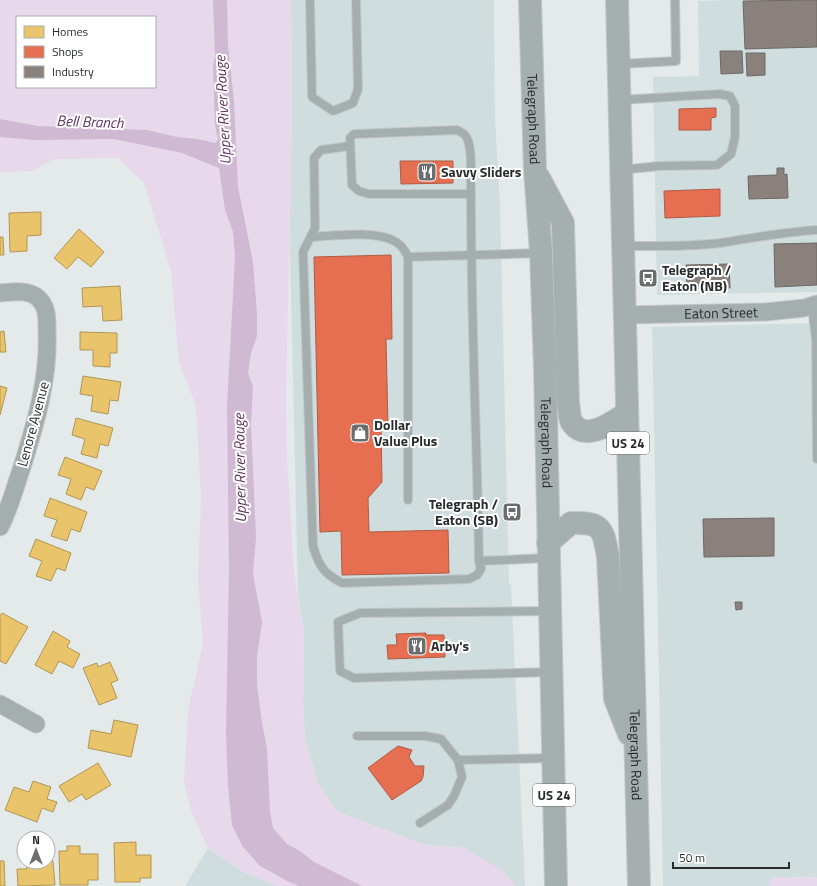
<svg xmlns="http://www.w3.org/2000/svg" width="817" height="886" font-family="'Titillium Web',sans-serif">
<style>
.built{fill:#d0ddde}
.green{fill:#e7d9eb;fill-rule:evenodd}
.water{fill:#cfb9d3}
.homes{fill:#e9c46a;stroke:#af9657}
.shops{fill:#e76f51;stroke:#ae5b46}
.industry{fill:#8a817c;stroke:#6d6864}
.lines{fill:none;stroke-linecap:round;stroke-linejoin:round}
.lane-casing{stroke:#c3c7c7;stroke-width:10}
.street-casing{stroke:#c3c7c7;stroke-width:19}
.primary-casing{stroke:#c3c7c7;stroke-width:24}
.lane{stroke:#a5aeae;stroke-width:8}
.street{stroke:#a5aeae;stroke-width:17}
.primary{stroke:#a6afb0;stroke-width:22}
.labels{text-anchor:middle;stroke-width:4;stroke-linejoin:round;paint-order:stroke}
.shield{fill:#fff;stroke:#686b6b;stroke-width:1}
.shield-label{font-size:13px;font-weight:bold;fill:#282c2c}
.street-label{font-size:14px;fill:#282c2c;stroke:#fff}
.poi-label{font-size:14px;font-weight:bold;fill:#282c2c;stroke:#fff;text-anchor:start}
.water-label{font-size:15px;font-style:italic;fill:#5e3362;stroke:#fff}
</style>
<rect width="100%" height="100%" fill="#e4eaea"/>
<g class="built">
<path d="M291,0h203l1,118 5,89 9,377h2l14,302h-9l-52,-38 -39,-3 -87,-33 -19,-26 -14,-47 -2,-39 1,-66 -6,-41 -9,-383 3,-90z"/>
<path d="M727,0h90v292l-160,3 -4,-218 46,-1 -1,-75z"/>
<path d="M817,323v554l-45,1 -4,8h-105l-11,-559z"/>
<path d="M208,848l36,24 33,14h-92z"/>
</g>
<g class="green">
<path d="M0,0h291l1,120 -6,279 1,59 7,114 10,62 -1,66 2,39 14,47 19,26 87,33 39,3 38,22 14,16h-239l-33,-14 -36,-24 -16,-35 -8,-30 4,-73 15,-66 -5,-66 3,-81 -5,-91 -17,-43 -8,-92 -27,-88 -26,-25 -63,1 -23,12 -32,1zM17,17h138v70h-138z"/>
<path d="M817,877v9h-49l4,-8z"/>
</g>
<path class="water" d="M213,0h14l1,45 6,56 4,86 15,75 4,51v23l-6,17 -3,20 5,14 -2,37 5,113 -3,37 9,48 -5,35v28l5,38 5,25 3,65 3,15 14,16 13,7 14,11 48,24h-63l-12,-5 -27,-15 -17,-19 -11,-22 -4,-39 -2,-52 3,-165 -2,-162 8,-151 -2,-24 -8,-22 -6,-42 -37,-15 -68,-14 -79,1 -35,-3v-18l38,7 109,4 30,7 20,2 18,4 3,-3 -3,-15 -2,-60 2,-9z"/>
<g class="homes">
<path d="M41,212v23l-14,1v15l-17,1 -1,-39z"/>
<path d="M79,229l25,23 -13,15 -13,-10 -11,12 -13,-11z"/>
<path d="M0,237h3l1,18h-4z"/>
<path d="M120,286l2,34 -19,1 -1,-15 -19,1 -1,-19z"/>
<path d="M4,331l2,21h-6v-20z"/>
<path d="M80,332l37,1v20h-7v14l-17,-1v-16h-13z"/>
<path d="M83,376l38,6 -3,19 -8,-1 -2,14 -17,-3 2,-15 -13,-2z"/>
<path d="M0,386l7,2 -7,27z"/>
<path d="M76,418l37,10 -5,18 -8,-2 -3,14 -16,-4 4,-15 -13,-4z"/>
<path d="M65,457l37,14 -8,19 -8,-3 -5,13 -15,-6 5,-15 -13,-4z"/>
<path d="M50,498l37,14 -7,20 -9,-3 -4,12 -16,-5 6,-16 -13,-4z"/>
<path d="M36,539l35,14 -6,18 -8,-3 -6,13 -15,-5 6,-15 -13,-5z"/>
<path d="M2,613l26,14 -22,37 -6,-3v-45z"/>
<path d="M53,631l17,10 -3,6 13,7 -7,14 -14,-7 -7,13 -17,-9z"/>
<path d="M110,662l8,18 -7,3 6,15 -18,7 -16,-37 14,-5 1,4z"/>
<path d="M114,720l24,5 -7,32 -43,-9 3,-18 20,4z"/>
<path d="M98,763l13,22 -25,15 -4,-6 -13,8 -10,-16z"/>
<path d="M33,781l18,6 -4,12 10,3 -4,10 -11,-4 -5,14 -32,-12 9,-23 15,5z"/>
<path d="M136,842v13h15v23h-11v4h-25l-1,-39z"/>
<path d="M67,846h13v8h18v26h-10v5h-28l-1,-34h8z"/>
<path d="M0,861h4l1,25h-5z"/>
<path d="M48,861h5l2,24 -37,1 -1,-17h10l-1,-7z"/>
</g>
<g class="shops">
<path d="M716,108v9l-5,1v12h-32v-21z"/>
<path d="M400,161h53v22l-52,1z"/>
<path d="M720,189v27l-55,2 -1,-27z"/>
<path d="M391,255l1,84h-6l2,87 -7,1 1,55 -14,16 1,34 79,-2 1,43 -107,2 -1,-44 -21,1 -6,-275z"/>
<path d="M426,633v2h18l1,22 -57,2 -1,-14h10l-1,-11z"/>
<path d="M398,746l14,4 -3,7 6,9h9l-1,11 -2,4 -29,19 -24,-32z"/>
</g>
<g class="industry">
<path d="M817,0v47l-72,2 -2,-48z"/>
<path d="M720,51h22l1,22 -22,1z"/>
<path d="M746,53h19v22l-18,1z"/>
<path d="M777,168h7v7l3,-1 1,24 -39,1 -1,-23 29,-1z"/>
<path d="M817,243v42l-42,2 -1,-43z"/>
<path d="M729,264l1,24 -43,1 -1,-24z"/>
<path d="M774,518v38l-70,1 -1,-38z"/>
<path d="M735,602h7v7l-6,1z"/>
</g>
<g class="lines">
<g class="lane-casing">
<g id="lane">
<path d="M310,0l2,97 21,14 20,-8 5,-14 -2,-89"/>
<path d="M620,64l56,-3 -1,-61"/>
<path d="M620,100l100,-6 10,2 5,10v31l-4,17 -14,11 -58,1 -38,4"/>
<path d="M350,146l-29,4 -7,8 1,70 -12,24 10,294c6,20 10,27 29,37l127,-4 8,-4 4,-6 -2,-8"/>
<path d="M471,194h-102l-10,-3 -7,-6 -2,-47 4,-4 103,-4c3,2 6,3 8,5 9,10 5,48 6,62 0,122 6,243 8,364l68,-3"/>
<path d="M311,237c23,-1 63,-7 83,4 7,3 11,9 14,16"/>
<path d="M625,246c31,0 64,1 95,-3 32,-5 64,-11 97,-13"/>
<path d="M812,306l4,34 1,119"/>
<path d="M408,500v-243l133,-4"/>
<path d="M550,611l-190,2 -22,9 2,49 14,7 197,-6"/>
<path d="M357,736h68l16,3 17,21"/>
<path d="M420,823l28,-18 6,-9 8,-19 -4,-17 95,-2"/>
</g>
</g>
<g class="street-casing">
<g id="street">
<path d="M0,293c12,-1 28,-4 38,5 10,9 9,22 9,34 2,47 -11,90 -25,135 -7,20 -12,41 -22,60"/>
<path id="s1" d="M624,315l142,-3 38,-4 13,-4"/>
<path d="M0,704l36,20"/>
</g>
</g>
<g class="primary-casing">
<g id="primary">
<path id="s2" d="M530,0l5,170 6,83 4,115 11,518"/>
<path id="s3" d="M617,0l22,886"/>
<path d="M539,178l24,45 5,179c1,5 1,14 3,19 13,23 42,1 56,-8"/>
<path d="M548,543l23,-20c31,-1 32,5 37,34l7,142 14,35"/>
</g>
</g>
<use href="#lane" class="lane"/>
<use href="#street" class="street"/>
<use href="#primary" class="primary"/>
</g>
<defs>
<g id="restaurant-square" transform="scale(1)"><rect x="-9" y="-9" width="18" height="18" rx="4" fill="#6a6e6e" stroke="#fff"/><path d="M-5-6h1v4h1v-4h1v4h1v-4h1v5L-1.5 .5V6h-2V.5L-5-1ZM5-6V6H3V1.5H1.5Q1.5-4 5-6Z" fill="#fff"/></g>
<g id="bus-square" transform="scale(1)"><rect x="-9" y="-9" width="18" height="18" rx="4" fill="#6a6e6e" stroke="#fff"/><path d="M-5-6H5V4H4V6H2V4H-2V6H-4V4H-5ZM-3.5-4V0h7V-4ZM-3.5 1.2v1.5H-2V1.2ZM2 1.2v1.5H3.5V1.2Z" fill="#fff"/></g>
<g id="shop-square" transform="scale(1)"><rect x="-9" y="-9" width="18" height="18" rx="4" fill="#6a6e6e" stroke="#fff"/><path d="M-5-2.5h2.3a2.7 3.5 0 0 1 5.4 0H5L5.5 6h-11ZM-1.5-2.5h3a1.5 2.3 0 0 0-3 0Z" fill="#fff"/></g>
</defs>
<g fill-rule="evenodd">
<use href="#restaurant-square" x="427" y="172"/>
<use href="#bus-square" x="648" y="278"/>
<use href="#shop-square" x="360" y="433"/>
<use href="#bus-square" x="512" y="512"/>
<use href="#restaurant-square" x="417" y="646"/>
</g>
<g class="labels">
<g class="shield">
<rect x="607" y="432" width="42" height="22" rx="3"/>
<rect x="533" y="784" width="42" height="22" rx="3"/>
</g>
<g class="shield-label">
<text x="628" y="448">US 24</text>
<text x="554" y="800">US 24</text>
</g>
<g class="street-label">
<text dy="5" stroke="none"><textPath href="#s2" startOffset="119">Telegraph Road</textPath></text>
<text dy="5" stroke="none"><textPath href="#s1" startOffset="97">Eaton Street</textPath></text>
<text transform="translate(33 424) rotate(-75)" y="5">Lenore Avenue</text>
<text dy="5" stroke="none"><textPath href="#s2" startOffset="443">Telegraph Road</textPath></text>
<text dy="5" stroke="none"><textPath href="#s3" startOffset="755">Telegraph Road</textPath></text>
</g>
<g class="poi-label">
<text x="441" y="177">Savvy Sliders</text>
<text x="662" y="275">Telegraph /<tspan x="662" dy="16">Eaton (NB)</tspan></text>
<text x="374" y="430">Dollar<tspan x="374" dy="16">Value Plus</tspan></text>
<text x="498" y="509" text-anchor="end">Telegraph /<tspan x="498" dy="16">Eaton (SB)</tspan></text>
<text x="431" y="651">Arby's</text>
</g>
<g class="water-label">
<text transform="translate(223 110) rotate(-93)" y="5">Upper River Rouge</text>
<text transform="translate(90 122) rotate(2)" y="5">Bell Branch</text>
<text transform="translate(240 468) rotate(-91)" y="5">Upper River Rouge</text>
</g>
</g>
<rect x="16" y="16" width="140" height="72" fill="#ffffff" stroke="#a9abab"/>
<rect x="24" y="26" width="20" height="12" fill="#e9c46a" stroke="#a9abab"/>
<text x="52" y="36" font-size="12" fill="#282c2c">Homes</text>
<rect x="24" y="46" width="20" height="12" fill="#e76f51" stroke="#a9abab"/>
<text x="52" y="56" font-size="12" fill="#282c2c">Shops</text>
<rect x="24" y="66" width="20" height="12" fill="#8a817c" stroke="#a9abab"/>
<text x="52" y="76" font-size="12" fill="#282c2c">Industry</text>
<g transform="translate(36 850)"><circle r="19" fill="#ffffff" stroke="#a9abab"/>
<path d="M0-3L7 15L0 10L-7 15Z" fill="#6a6e6e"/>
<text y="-6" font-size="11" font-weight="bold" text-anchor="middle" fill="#282c2c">N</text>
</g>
<path d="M673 862v6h116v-6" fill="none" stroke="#282c2c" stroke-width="2"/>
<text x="679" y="862" font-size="12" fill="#282c2c" stroke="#ffffff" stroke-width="3" paint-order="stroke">50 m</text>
</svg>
